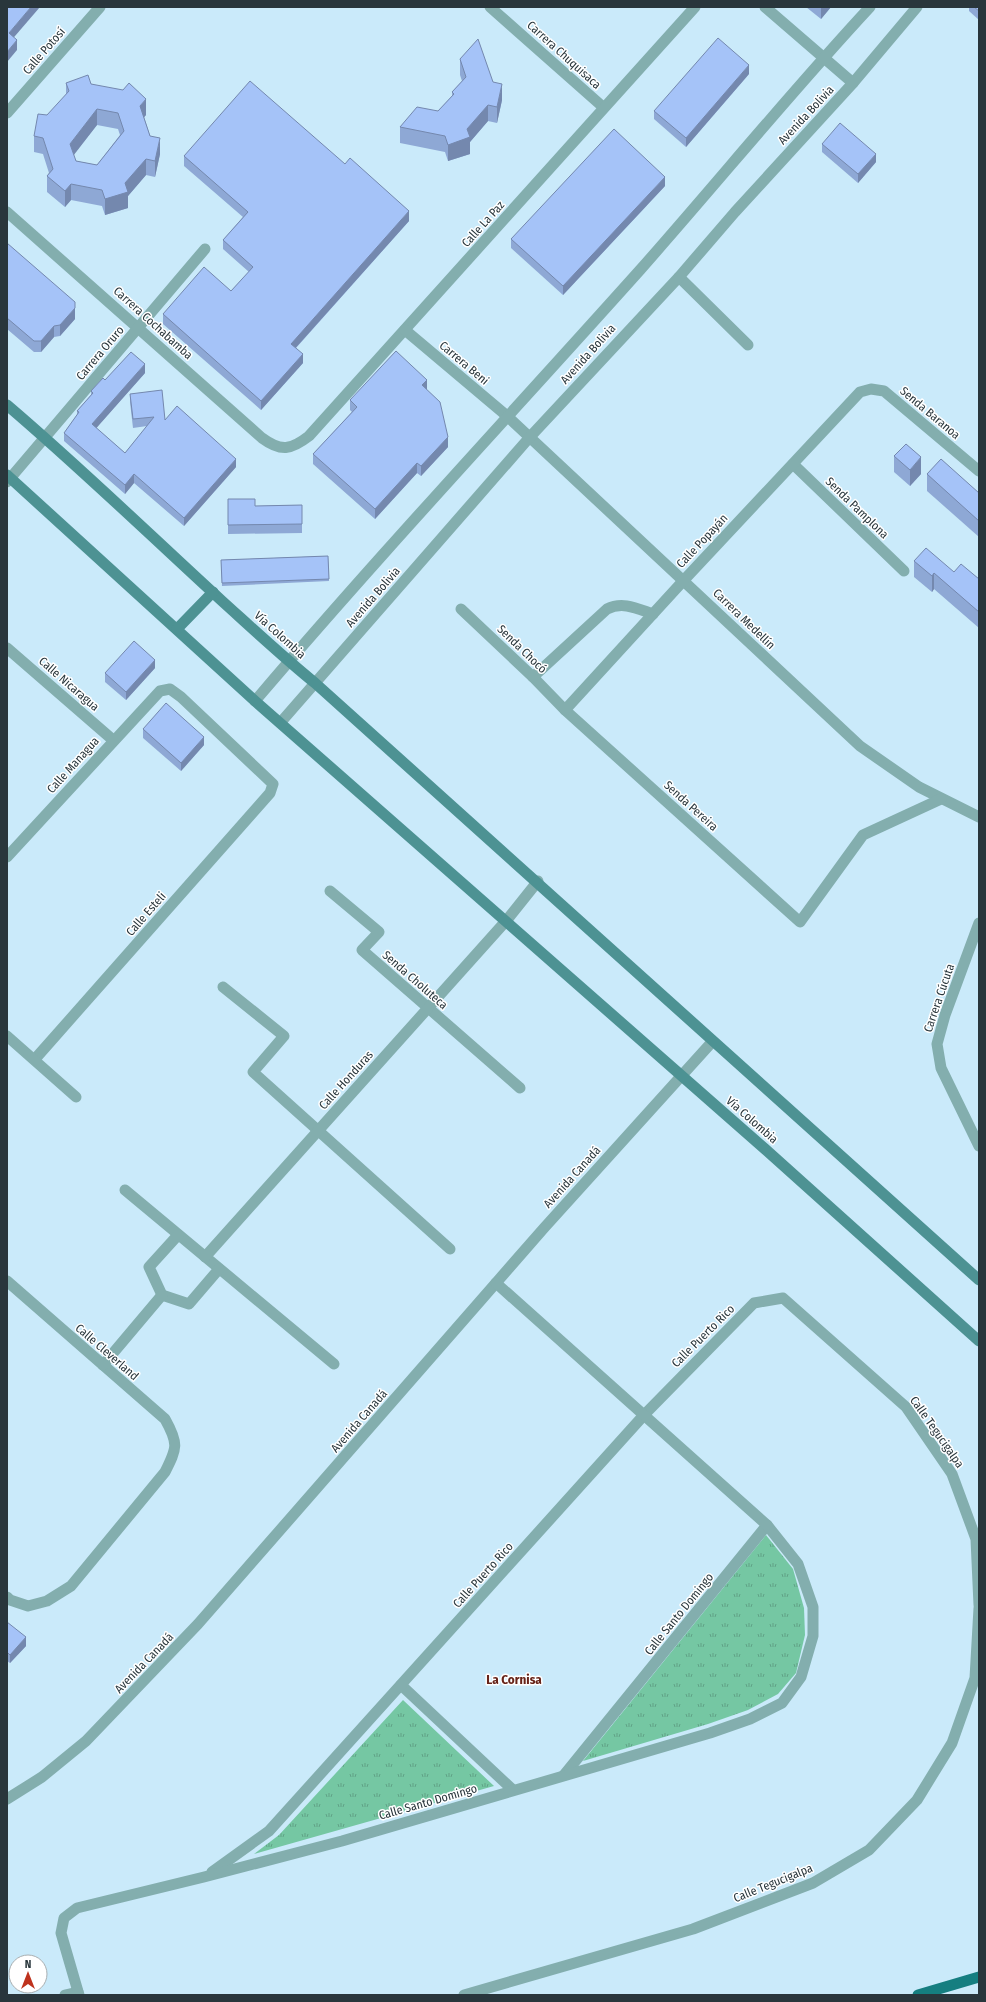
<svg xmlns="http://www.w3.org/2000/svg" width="986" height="2002" font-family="'Fira Sans Condensed',sans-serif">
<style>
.grass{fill:url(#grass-tufts)}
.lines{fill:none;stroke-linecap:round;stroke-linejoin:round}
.minor{stroke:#83aeae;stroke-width:11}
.secondary{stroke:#4d9293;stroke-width:11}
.primary{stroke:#157e80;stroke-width:11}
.wall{fill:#8ea8d5;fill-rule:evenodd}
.shaded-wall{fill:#7488ae}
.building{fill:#a5c3f8;stroke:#7488ae;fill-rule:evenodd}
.labels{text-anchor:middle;stroke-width:3;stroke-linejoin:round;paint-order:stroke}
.street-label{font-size:12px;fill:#29363c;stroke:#fff}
.neighbourhood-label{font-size:13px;font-weight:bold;fill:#672419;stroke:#fff}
</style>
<defs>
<pattern id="grass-tufts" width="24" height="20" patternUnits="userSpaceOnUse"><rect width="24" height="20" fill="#75c7a3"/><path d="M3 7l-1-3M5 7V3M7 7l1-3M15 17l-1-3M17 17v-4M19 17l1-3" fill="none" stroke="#60a286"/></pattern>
</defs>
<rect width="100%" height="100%" fill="#caeafa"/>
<g class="grass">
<path d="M766,1535l27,34 11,39 1,27 -9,38 -18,21 -30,16 -40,14 -125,37z"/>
<path d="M403,1700l91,86 -240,68 25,-19z"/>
</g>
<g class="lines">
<g class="minor">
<path d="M490,7l113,100"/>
<path d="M765,7l88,76"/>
<path d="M7,113l93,-106"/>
<path d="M7,212l255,226c19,14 29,12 47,-2l386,-429"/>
<path d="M679,277l69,68"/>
<path d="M405,330l102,86 353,330 59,41 60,30"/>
<path d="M793,464l111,107"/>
<path d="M7,482l198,-233"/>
<path d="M461,609l72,68 32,33 235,212 63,-87 78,-36"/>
<path d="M7,648l106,92"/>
<path d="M533,677l74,-68c16,-8 31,0 46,5"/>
<path d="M255,701c125,-147 257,-288 385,-431 77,-87 151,-178 230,-263"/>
<path d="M565,710l119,-130 176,-188 11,-3 13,2 95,80"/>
<path d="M281,722l248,-284 150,-161 56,-65 118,-129 64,-76"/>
<path d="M7,857l153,-166 10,-2 11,8 92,87 -3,9 -235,266"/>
<path d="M330,891l49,41 -17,18 158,138"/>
<path d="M979,923l-34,92 -8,29 4,24 38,78"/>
<path d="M223,987l61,49 -31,36 197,177"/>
<path d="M7,1036l69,61"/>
<path d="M125,1190l209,174"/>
<path d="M178,1235l-29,32 13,28 27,9 30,-35"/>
<path d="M205,1257l301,-336 32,-40"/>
<path d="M7,1281l158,138c14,25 12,29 0,53l-94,114 -24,15 -19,5 -18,-6 -3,-3"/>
<path d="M103,1365l59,-70"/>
<path d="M401,1685l112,105"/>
<path d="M564,1775l203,-250"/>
<path d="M7,1799l35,-22 44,-36 112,-117 346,-396 168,-186"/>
<path d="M212,1872l57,-41 375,-416 110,-112 29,-5 123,109 46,67 24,65 3,66"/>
<path d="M65,1995l13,-3"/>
<path d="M79,1995l-18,-62 3,-15 13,-10 127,-31 138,-36 368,-108 40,-14 32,-16 19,-26 12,-41v-29l-15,-43 -31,-39 -271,-242"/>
<path d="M464,1995l229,-66 120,-46 56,-33 48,-50 35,-57 23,-65 4,-70"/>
</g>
<g class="secondary">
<path d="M7,405c74,63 144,131 215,196 31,28 61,56 93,82l664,597"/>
<path d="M7,475l248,226 510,448 214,192"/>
<path d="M177,629l36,-37"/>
</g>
<path class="primary" d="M918,1995l61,-18"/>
</g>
<g class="wall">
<path d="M806,7h25l-10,12z"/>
<path d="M969,7h10v13l-10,-9z"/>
<path d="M460,59l33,23 9,18 -5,23 -9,-2 -18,21v12l-22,7 -3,-9 -45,-9v-16l38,-16 14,-15v-4l10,-11 -2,-6z"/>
<path d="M749,74l-63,73 -32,-28v-8z"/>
<path d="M66,83l25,1 55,31 -2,2 6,19 10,18 -5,23 -9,-2 -18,21v12l-23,7 -3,-9 -31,-6 -6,7 -18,-15v-16l2,-3 -6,-19 -9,-2v-16l32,-41zM97,125l21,4 2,6 -23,30 -21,-4 -3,-6z"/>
<path d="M822,144l54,18 -18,21 -36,-31z"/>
<path d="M184,156l225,65 -113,127 7,15 -42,47 -98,-86v-10l68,-23 18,-19 -26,-23v-9l20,-23 -59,-51z"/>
<path d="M665,186l-102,109 -52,-47v-9z"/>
<path d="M7,243l68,76 -15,17 -6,1 -13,15h-7l-27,-23z"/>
<path d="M145,373l-49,55 29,25 22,-27 -14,2 -3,-26v-8l35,26 71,47 -52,59 -50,-43 -9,11 -61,-53v-8l13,-18v-4l14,-16v-4l14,-11z"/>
<path d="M427,390l21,57 -27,29 -4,-3 -42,46 -62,-55v-10l39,-42 -2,-2v-10z"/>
<path d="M894,456l27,18 -11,12 -16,-14z"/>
<path d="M927,474l52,19v44l-52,-46z"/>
<path d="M228,499l27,7 47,-1v28l-74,1z"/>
<path d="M328,556l1,25 -107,5 -1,-26z"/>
<path d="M914,561l65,18v49l-45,-39 -2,3 -18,-15z"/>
<path d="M155,668l-29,32 -21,-18v-9z"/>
<path d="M143,729l61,16 -23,26 -38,-33z"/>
<path d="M7,1622l19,24 -16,17 -3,-2z"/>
</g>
<g class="shaded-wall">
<path d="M31,7h9l-31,36v-10z"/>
<path d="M821,7h10l-10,12z"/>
<path d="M17,40v10l-10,12v-10z"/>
<path d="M749,65v9l-63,73v-9z"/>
<path d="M502,84v16l-5,23v-16z"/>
<path d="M146,99v16l-6,7v-16z"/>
<path d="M488,105v16l-18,21v12l-22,7v-16l19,-16z"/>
<path d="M97,109v16l-27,35v-16z"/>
<path d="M160,138v16l-5,23v-16z"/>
<path d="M876,154v8l-18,21v-9z"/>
<path d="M146,159v16l-18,21v12l-23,7v-16l20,-16z"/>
<path d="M665,177v9l-102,109v-9z"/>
<path d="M71,184v16l-6,7v-16z"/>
<path d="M409,211v10l-118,132v-9z"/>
<path d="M75,308v11l-15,17v-11z"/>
<path d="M54,326v11l-13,15v-11z"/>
<path d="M303,354v9l-42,47v-9z"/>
<path d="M145,364v9l-53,60v-9z"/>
<path d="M427,380v10l-5,-5z"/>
<path d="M448,437v10l-27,29v-10z"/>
<path d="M921,457v17l-11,12v-16z"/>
<path d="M236,459v8l-52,59v-8z"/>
<path d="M417,463v10l-42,46v-10z"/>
<path d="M134,474v9l-9,11v-9z"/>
<path d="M934,573v16l-2,3v-16z"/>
<path d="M155,660v8l-29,32v-8z"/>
<path d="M204,737v8l-23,26v-8z"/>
<path d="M26,1637v9l-16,17v-8z"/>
</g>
<g class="building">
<path d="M7,7h24l-22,26 8,7 -10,12z"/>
<path d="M974,7h5v4z"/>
<path d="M718,38l31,27 -63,73 -32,-27z"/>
<path d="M478,39l15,43 9,2 -5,23 -9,-2 -21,24 3,8 -22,8 -3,-9 -45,-9 17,-20 21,4 16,-17 -2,-2 14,-15 -6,-18z"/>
<path d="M88,75l3,9 32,6 6,-7 17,16 -6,7 10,30 10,2 -5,23 -9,-2 -21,24 3,9 -23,7 -3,-9 -31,-6 -6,7 -18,-15 6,-7 -10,-31 -9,-2 4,-22 9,1 22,-24 -3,-8zM97,109l21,4 6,18 -27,34 -21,-4 -6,-17z"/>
<path d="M250,81l95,83 5,-6 59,53 -118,133 12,10 -42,47 -98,-87 41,-47 27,24 22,-24 -30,-27 25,-28 -64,-56z"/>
<path d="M840,123l36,31 -18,20 -36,-30z"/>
<path d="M614,129l51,48 -102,109 -52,-47z"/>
<path d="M7,243l68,59v6l-15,17 -6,1 -13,15h-7l-27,-23z"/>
<path d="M396,351l31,29 -5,5 18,17 8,35 -27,29 -4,-3 -42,46 -62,-55 44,-47 -7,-7z"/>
<path d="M131,352l14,12 -53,60 33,29 29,-36 -21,2 -3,-25 32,-4 3,30 12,-14 59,53 -52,59 -50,-44 -9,11 -61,-52 15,-21 -2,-1 16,-18 -2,-2 12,-13 2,2z"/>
<path d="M906,444l15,13 -11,13 -16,-14z"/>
<path d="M941,459l38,34v28l-52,-47z"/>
<path d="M228,499h27v7l47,-1v19l-74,1z"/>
<path d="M926,548l28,24 7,-8 18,15v33l-45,-39 -2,3 -18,-15z"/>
<path d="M328,556l1,23 -107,4 -1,-23z"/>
<path d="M134,641l21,19 -29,32 -21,-19z"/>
<path d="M166,703l38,34 -23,26 -38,-34z"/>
<path d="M7,1622l19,15 -16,18 -3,-3z"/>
</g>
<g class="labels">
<g class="street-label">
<text transform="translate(44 51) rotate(-49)" y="4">Calle Potosí</text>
<text transform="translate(564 55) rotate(42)" y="4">Carrera Chuquisaca</text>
<text transform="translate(806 115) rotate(-47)" y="4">Avenida Bolivia</text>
<text transform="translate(483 224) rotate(-48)" y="4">Calle La Paz</text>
<text transform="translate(153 323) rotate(42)" y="4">Carrera Cochabamba</text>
<text transform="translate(100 353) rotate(-50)" y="4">Carrera Oruro</text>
<text transform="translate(588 354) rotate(-48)" y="4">Avenida Bolivia</text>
<text transform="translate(464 363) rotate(40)" y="4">Carrera Beni</text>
<text transform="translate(930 413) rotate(40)" y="4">Senda Baranoa</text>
<text transform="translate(857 508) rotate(44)" y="4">Senda Pamplona</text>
<text transform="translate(702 541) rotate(-47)" y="4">Calle Popayán</text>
<text transform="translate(373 597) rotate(-49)" y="4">Avenida Bolivia</text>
<text transform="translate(744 619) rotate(44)" y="4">Carrera Medellín</text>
<text transform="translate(280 635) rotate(42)" y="4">Vía Colombia</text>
<text transform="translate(522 649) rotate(44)" y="4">Senda Chocó</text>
<text transform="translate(69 684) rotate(41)" y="4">Calle Nicaragua</text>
<text transform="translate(73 765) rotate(-48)" y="4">Calle Managua</text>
<text transform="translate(691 806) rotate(42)" y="4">Senda Pereira</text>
<text transform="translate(146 914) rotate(-49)" y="4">Calle Esteli</text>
<text transform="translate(415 980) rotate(41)" y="4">Senda Choluteca</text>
<text transform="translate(939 998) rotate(-71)" y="4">Carrera Cúcuta</text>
<text transform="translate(346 1080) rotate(-48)" y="4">Calle Honduras</text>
<text transform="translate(752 1120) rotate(41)" y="4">Vía Colombia</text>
<text transform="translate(572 1177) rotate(-48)" y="4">Avenida Canadá</text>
<text transform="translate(703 1336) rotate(-45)" y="4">Calle Puerto Rico</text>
<text transform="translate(107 1352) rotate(41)" y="4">Calle Cleverland</text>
<text transform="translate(359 1421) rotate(-49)" y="4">Avenida Canadá</text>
<text transform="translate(937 1432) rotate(55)" y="4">Calle Tegucigalpa</text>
<text transform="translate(483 1575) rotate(-48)" y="4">Calle Puerto Rico</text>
<text transform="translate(679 1614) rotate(-51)" y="4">Calle Santo Domingo</text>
<text transform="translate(144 1663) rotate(-46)" y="4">Avenida Canadá</text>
<text transform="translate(428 1802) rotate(-16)" y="4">Calle Santo Domingo</text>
<text transform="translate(773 1883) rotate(-22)" y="4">Calle Tegucigalpa</text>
</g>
<g class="neighbourhood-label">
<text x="514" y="1684">La Cornisa</text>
</g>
</g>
<rect width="986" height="2002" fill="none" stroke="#29363c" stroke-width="16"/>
<g transform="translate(28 1974)"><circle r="19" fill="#ffffff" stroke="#a9afb1"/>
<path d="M0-3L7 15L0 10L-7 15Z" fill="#be321d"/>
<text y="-6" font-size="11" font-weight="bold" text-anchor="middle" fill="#29363c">N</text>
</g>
</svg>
